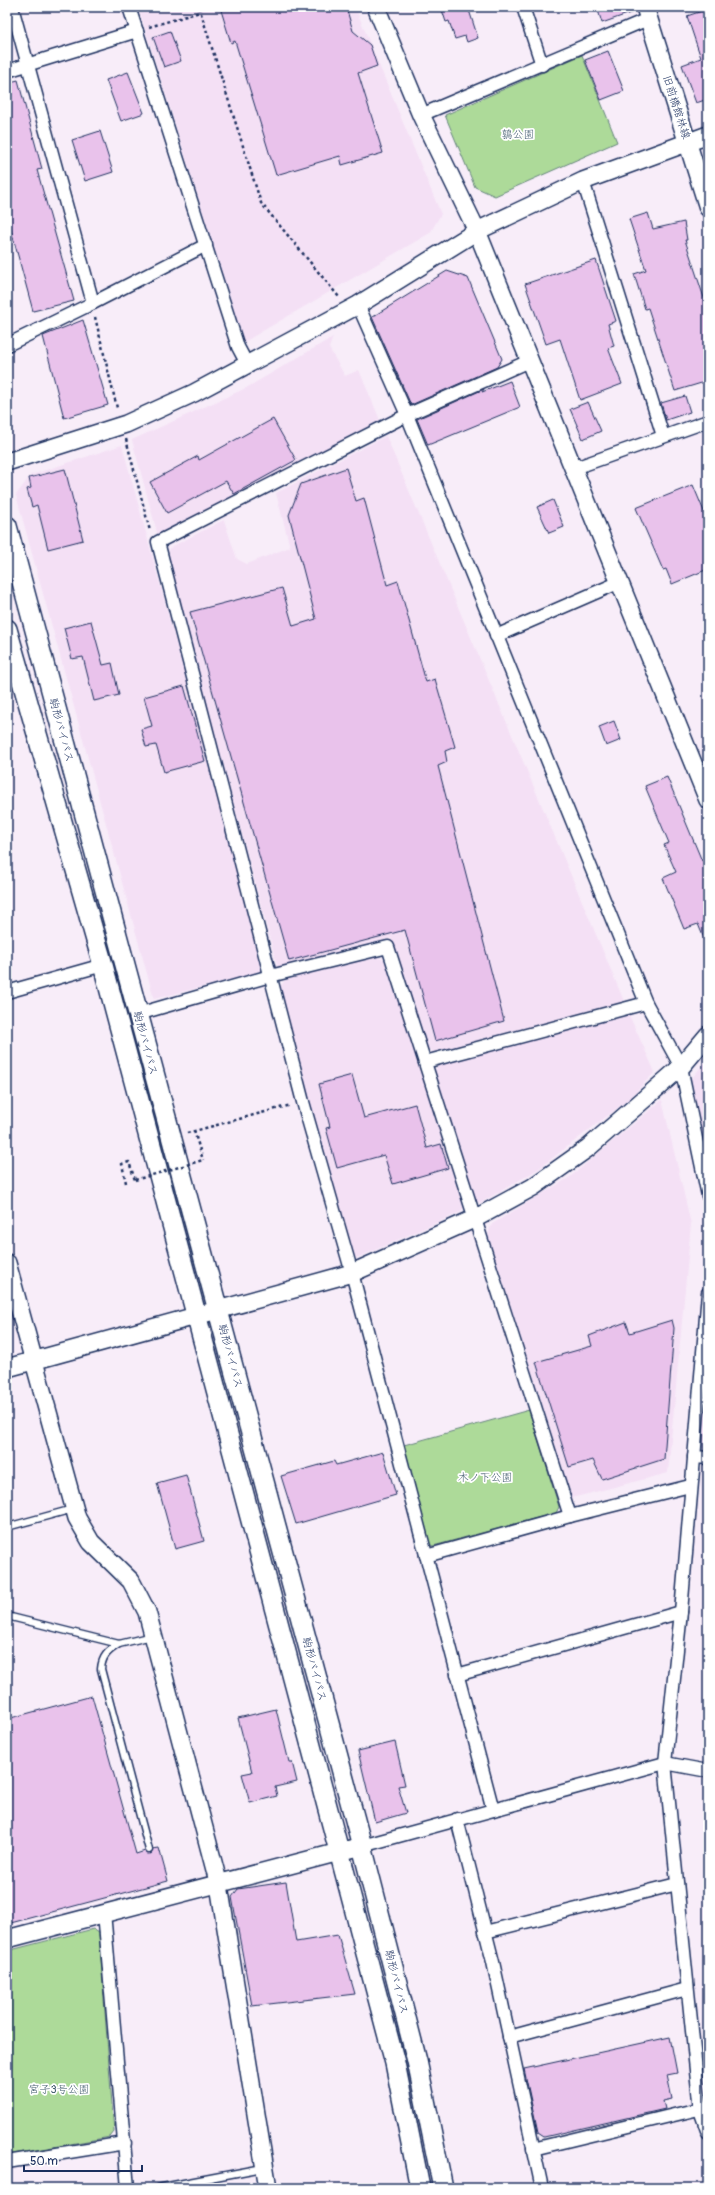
<svg xmlns="http://www.w3.org/2000/svg" width="715" height="2195" font-family="Pangolin,'Klee One',sans-serif">
<style>
.built{fill:#f4e0f5}
.green{fill:#adda99;stroke:#64847c}
.building{fill:#e9c2eb;stroke:#1b2f5e}
.lines{fill:none;stroke-linecap:round;stroke-linejoin:round}
.lane-casing{stroke:#1b2f5e;stroke-width:9}
.street-casing{stroke:#1b2f5e;stroke-width:15}
.secondary-casing{stroke:#1b2f5e;stroke-width:20}
.primary-casing{stroke:#1b2f5e;stroke-width:22}
.path{stroke:#1b2f5e;stroke-width:2.5;stroke-dasharray:3 3;stroke-linecap:butt}
.lane{stroke:#fff;stroke-width:6}
.street{stroke:#fff;stroke-width:12}
.secondary{stroke:#fff;stroke-width:17}
.primary{stroke:#fff;stroke-width:19}
.path-bridge{stroke:#1b2f5e;stroke-width:2.5;stroke-dasharray:3 3;stroke-linecap:butt}
.labels{text-anchor:middle;stroke-width:3.5;stroke-linejoin:round;paint-order:stroke}
.street-label{font-size:11px;fill:#1b2f5e;stroke:#fff}
.park-label{font-size:11px;fill:#405a6d;stroke:#fff}
</style>
<rect width="100%" height="100%" fill="#f8edf9"/>
<filter id="ink" filterUnits="userSpaceOnUse"><feTurbulence type="fractalNoise" baseFrequency=".025" numOctaves="2"/><feDisplacementMap in="SourceGraphic" scale="8" xChannelSelector="R" yChannelSelector="G"/><feConvolveMatrix kernelMatrix="1 2 1 2 8 2 1 2 1" color-interpolation-filters="sRGB"/></filter>
<g filter="url(#ink)">
<g class="built">
<path d="M138,7h217l86,207 -11,19 -186,109z"/>
<path d="M333,337l-4,11 16,28 14,-6 21,50 -222,116 -26,-96 114,-52z"/>
<path d="M386,436l238,565 -190,51 -7,-4 -36,-110 -112,29 -2,-2 -110,-411 4,-7 53,-27 13,39 10,5 43,-17 -14,-54z"/>
<path d="M122,445l142,520 -2,7 -108,27 -138,-504 15,-20z"/>
<path d="M377,957l9,4 77,246 -2,5 -104,46 -7,-5 -71,-264 6,-9z"/>
<path d="M629,1015l26,57 -27,28 -91,70 -57,33 -5,-4 -40,-127 2,-7z"/>
<path d="M708,1059v107l-19,-85z"/>
<path d="M662,1100l29,124 -23,249 -96,25 -84,-263 4,-11 78,-47z"/>
<path d="M708,1366v86l-7,-6z"/>
</g>
<g class="green">
<path d="M582,55l35,87 -122,54 -20,-9 -30,-72z"/>
<path d="M529,1410l30,97 -3,6 -123,33 -4,-2 -25,-99z"/>
<path d="M93,1929l6,4 15,199 -4,5 -103,18v-204z"/>
</g>
<g class="building">
<path d="M220,7h126l7,24 17,14 7,21 -19,7 25,80 -41,12 -2,-9 -64,19 -41,-134 -4,2z"/>
<path d="M451,7h17l10,31 -11,4 -2,-6 -10,3 -6,-18 -3,1 -4,-12z"/>
<path d="M597,7h38l1,4 -34,12z"/>
<path d="M708,9v90l-12,4 -14,-38 19,-7 -14,-42z"/>
<path d="M170,31l11,30 -17,6 -11,-30z"/>
<path d="M608,51l16,40 -23,9 -16,-40z"/>
<path d="M128,72l16,41 -23,8 -15,-41z"/>
<path d="M18,80l24,89 -5,1 37,131 -41,10 -26,-96v-132z"/>
<path d="M100,131l13,41 -28,9 -13,-41z"/>
<path d="M648,213l5,16 31,-7 3,18h-2l23,70v71l-33,10 -27,-83 -3,1 -11,-35 12,-4 -17,-51z"/>
<path d="M596,260l20,61 -8,3 6,22 -6,2 14,36 -42,16 -20,-61 -14,5 -21,-60z"/>
<path d="M447,271l21,7 34,81 -5,8 -86,38 -39,-88z"/>
<path d="M83,320l25,85 -44,13 -21,-82z"/>
<path d="M510,381l10,26 -92,38 -11,-26 67,-30 -2,3z"/>
<path d="M685,396l5,16 -24,8 -5,-17z"/>
<path d="M588,402l13,29 -18,8 -13,-30z"/>
<path d="M273,419l23,41 -62,34 -8,-13 -59,32 -17,-31 48,-26 1,4z"/>
<path d="M346,468l10,33 8,-3 23,87 11,-4 28,101 9,-3 20,68 -10,4 2,11 -9,4 66,255 -69,20 -30,-111 -116,31 -99,-349 92,-24 11,38 23,-7 -27,-104 12,-31z"/>
<path d="M65,469l18,71 -35,9 -11,-44 -5,2 -5,-18 4,-1 -2,-10z"/>
<path d="M693,485l15,36v48l-36,15 -6,-15 -3,1 -27,-62z"/>
<path d="M553,500l11,27 -15,6 -12,-26z"/>
<path d="M91,621l12,44 9,-2 7,32 -25,6 -11,-44 -11,2 -8,-31z"/>
<path d="M184,686l21,75 -41,11 -8,-27 -10,2 -5,-18 11,-3 -8,-29z"/>
<path d="M614,721l7,19 -15,6 -7,-19z"/>
<path d="M667,777l35,84 6,-2v89l-10,-24 -14,5 -21,-51 13,-6 -12,-27 5,-2 -24,-57z"/>
<path d="M352,1075l12,43 51,-14 12,44 14,-4 7,24 -55,16 -9,-29 -47,13 -11,-40 4,-1 -11,-43z"/>
<path d="M672,1320l2,8 -10,131 -62,20 -9,-19 -24,7 -33,-105 56,-16 -3,-10 37,-14 4,11z"/>
<path d="M383,1452l13,43 -100,29 -15,-48 53,-15 2,4z"/>
<path d="M186,1475l18,66 -29,8 -18,-66z"/>
<path d="M92,1696l44,158 9,-3 6,3 2,-5 6,-1 9,33 -161,43v-205z"/>
<path d="M276,1709l13,53h3l5,20 -22,5 2,9 -27,7 -8,-29 10,-2 -14,-54z"/>
<path d="M395,1742l10,43 -7,1 8,27 -31,9 -17,-71z"/>
<path d="M286,1882l10,60 42,-7 17,59 -103,12 -20,-109 6,-8z"/>
<path d="M670,2037l7,36 -10,2 5,24 -9,2 2,8 -121,28 -6,-4 -14,-64z"/>
</g>
<g class="lines">
<g class="lane-casing">
<g id="lane">
<path d="M7,1527l66,-18"/>
<path d="M7,1616l112,28 33,-8"/>
<path d="M119,1644c-11,7 -17,12 -18,25l48,181"/>
<path d="M157,2188l106,-20"/>
</g>
</g>
<g class="street-casing">
<g id="street">
<path d="M12,7l81,296 113,-58"/>
<path d="M129,7l109,340 9,17"/>
<path d="M523,7l19,58"/>
<path d="M7,71l130,-40"/>
<path d="M421,115l227,-96"/>
<path d="M583,181l80,255"/>
<path d="M358,305l49,110 239,588 35,64 27,129"/>
<path d="M7,345l86,-42"/>
<path d="M572,469l136,-48"/>
<path d="M496,636l124,-54"/>
<path d="M7,992l96,-27"/>
<path d="M138,1014l132,-38 118,-29 182,569"/>
<path d="M425,1062l221,-59"/>
<path d="M708,1293l-27,319 -16,151 35,347 8,23"/>
<path d="M694,1457l14,1"/>
<path d="M426,1556l144,-40 120,-30"/>
<path d="M457,1675l224,-63"/>
<path d="M493,1810l-141,-537 -49,-171 -145,-560 249,-127 122,-54"/>
<path d="M457,1819l36,143 49,226"/>
<path d="M362,1846l303,-83 43,8"/>
<path d="M104,1912l24,276"/>
<path d="M485,1932l192,-48"/>
<path d="M509,2037l178,-48"/>
<path d="M533,2149l174,-42"/>
<path d="M7,2162l118,-19"/>
</g>
</g>
<g class="secondary-casing">
<g id="secondary">
<path d="M376,7l45,108 56,116 231,569"/>
<path d="M645,7l63,201"/>
<path d="M7,462l119,-38 68,-31 164,-88 119,-74 106,-50 125,-46"/>
<path d="M7,1263l70,255 14,24 40,39 16,31 72,273 49,303"/>
<path d="M7,1368l345,-95 124,-55 57,-31 55,-39 93,-81 27,-32"/>
<path d="M7,1939l355,-93"/>
</g>
</g>
<g class="primary-casing">
<g id="primary">
<path d="M7,526l355,1320 55,215 26,127"/>
<path d="M7,629l96,336 236,886 56,212 25,125"/>
</g>
</g>
<g class="path">
<path d="M199,7l62,196 78,94"/>
<path d="M149,27l51,-15"/>
<path d="M95,317l22,91"/>
<path d="M126,439l24,92"/>
<path d="M194,1131l9,29"/>
<path d="M187,1133l104,-28"/>
<path d="M126,1183l-4,-19 7,-2 6,18"/>
</g>
<use href="#lane" class="lane"/>
<use href="#street" class="street"/>
<use href="#secondary" class="secondary"/>
<use href="#primary" class="primary"/>
<path class="path-bridge" d="M135,1180l68,-20"/>
</g>
</g>
<g class="labels">
<g class="street-label">
<text transform="translate(677 107) rotate(72)" y="4">旧前橋館林線</text>
<text transform="translate(62 730) rotate(75)" y="4">駒形バイパス</text>
<text transform="translate(146 1043) rotate(75)" y="4">駒形バイパス</text>
<text transform="translate(231 1356) rotate(75)" y="4">駒形バイパス</text>
<text transform="translate(315 1669) rotate(75)" y="4">駒形バイパス</text>
<text transform="translate(397 1982) rotate(76)" y="4">駒形バイパス</text>
</g>
<g class="park-label">
<text x="518" y="138">鶉公園</text>
<text x="485" y="1481">木ノ下公園</text>
<text x="59" y="2093">宮子3号公園</text>
</g>
</g>
<rect width="715" height="2195" fill="none" stroke="#fff" stroke-width="24"/>
<rect x="12" y="12" width="691" height="2171" fill="none" stroke="#1b2f5e" stroke-width="1.5" filter="url(#ink)"/>
<path d="M24 2165v6h118v-6" fill="none" stroke="#1b2f5e" stroke-width="2"/>
<text x="30" y="2165" font-size="12" fill="#1b2f5e" stroke="#ffffff" stroke-width="3" paint-order="stroke">50 m</text>
</svg>
